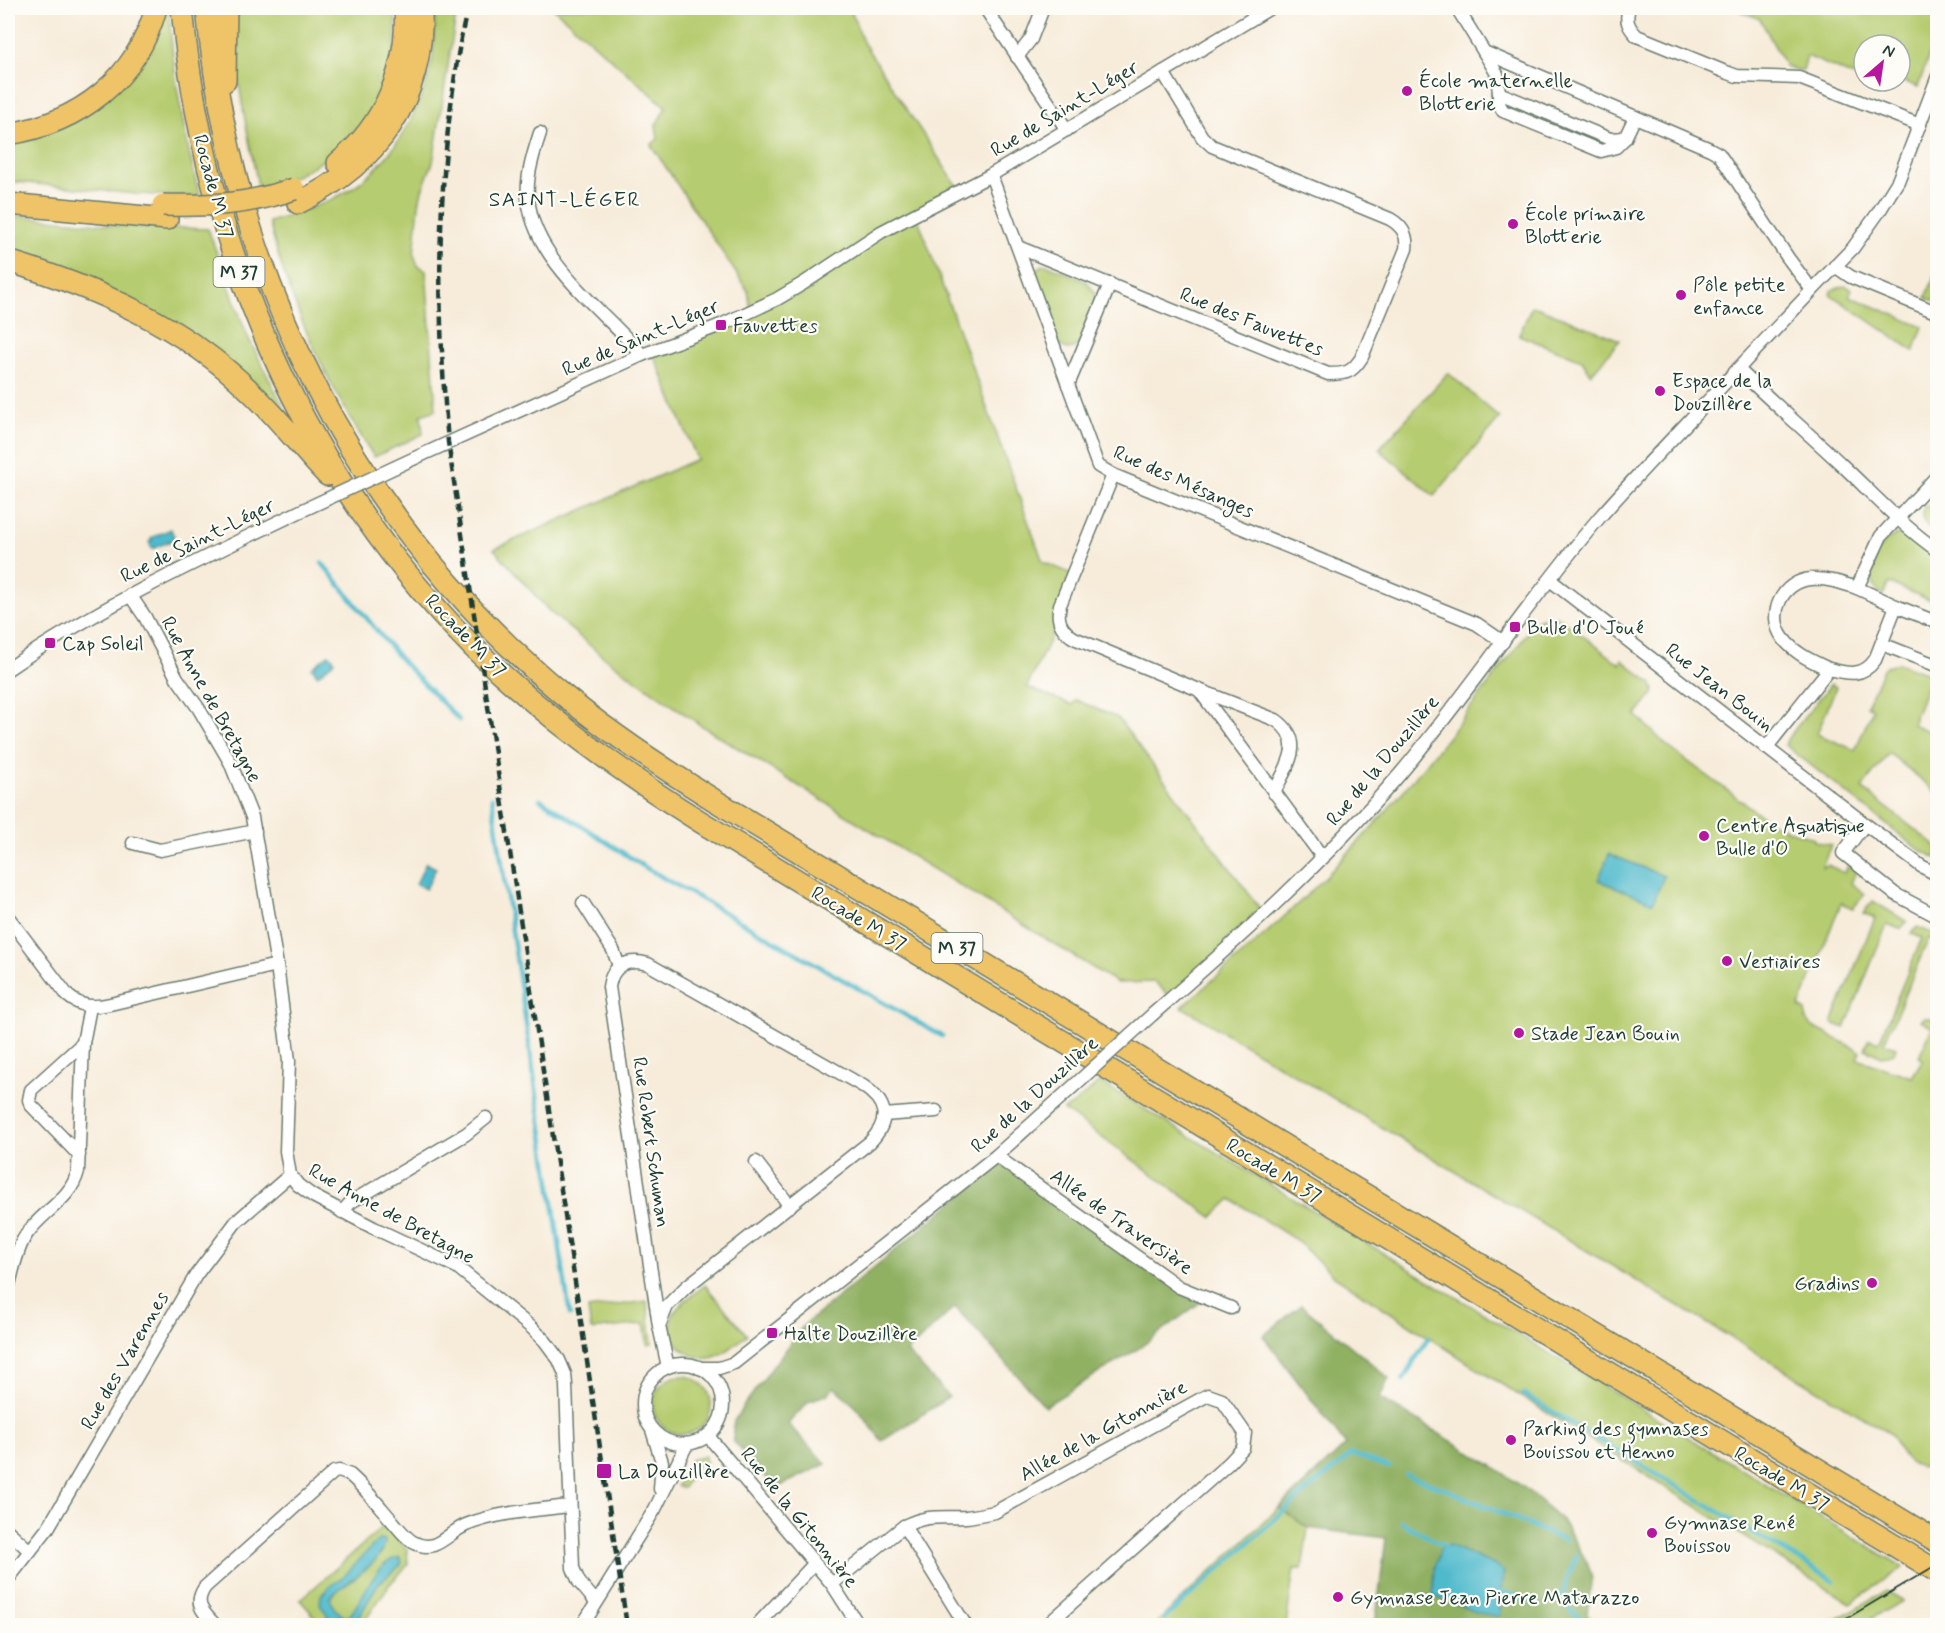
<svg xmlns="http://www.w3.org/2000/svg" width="1945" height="1633" font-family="Mynerve,sans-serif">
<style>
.green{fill:#b6cc70;stroke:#6a8452;stroke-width:1.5}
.forest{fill:#90b062;stroke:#58764b;stroke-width:1.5}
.water{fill:#4fbacc;stroke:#377c80;stroke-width:1.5}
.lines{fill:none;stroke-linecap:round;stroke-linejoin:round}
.stream{stroke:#4fbacc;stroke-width:4.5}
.minor-casing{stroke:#6b7a6e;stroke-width:15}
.trunk-casing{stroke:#6b7a6e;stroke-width:24}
.minor{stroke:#fff;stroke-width:12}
.trunk{stroke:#efc469;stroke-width:21}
.tram{stroke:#1f3d34;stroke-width:1.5}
.rail{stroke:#1f3d34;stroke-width:4.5;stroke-dasharray:9 4.5;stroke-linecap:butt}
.minor-bridge-casing{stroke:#6b7a6e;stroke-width:15;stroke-linecap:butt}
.trunk-bridge-casing{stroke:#6b7a6e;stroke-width:24;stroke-linecap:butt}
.minor-bridge{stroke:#fff;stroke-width:12}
.trunk-bridge{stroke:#efc469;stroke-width:21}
.poi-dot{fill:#b5179e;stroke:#fdfcf7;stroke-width:2}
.labels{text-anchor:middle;stroke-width:4.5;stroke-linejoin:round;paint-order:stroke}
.shield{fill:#fdfcf7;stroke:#62766e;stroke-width:1.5}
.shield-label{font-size:18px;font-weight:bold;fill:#1f3d34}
.poi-label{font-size:20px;fill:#1f3d34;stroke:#fdfcf7;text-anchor:start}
.street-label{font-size:20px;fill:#1f3d34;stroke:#fdfcf7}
.neighbourhood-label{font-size:21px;letter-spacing:1.5px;fill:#1f3d34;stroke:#fdfcf7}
</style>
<rect width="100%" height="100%" fill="#fdfcf7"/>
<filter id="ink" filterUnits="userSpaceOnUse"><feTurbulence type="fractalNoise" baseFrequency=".0167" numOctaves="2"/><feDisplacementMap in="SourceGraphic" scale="12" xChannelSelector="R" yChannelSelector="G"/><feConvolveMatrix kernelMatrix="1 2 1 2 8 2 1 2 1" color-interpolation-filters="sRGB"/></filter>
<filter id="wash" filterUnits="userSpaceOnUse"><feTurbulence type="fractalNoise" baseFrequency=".008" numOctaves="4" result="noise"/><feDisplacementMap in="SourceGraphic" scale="24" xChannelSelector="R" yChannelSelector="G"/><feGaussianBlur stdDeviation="1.35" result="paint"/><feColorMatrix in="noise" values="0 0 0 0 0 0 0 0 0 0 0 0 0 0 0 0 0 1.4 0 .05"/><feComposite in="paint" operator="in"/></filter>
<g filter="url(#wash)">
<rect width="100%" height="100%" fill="#f7ecda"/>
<g class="green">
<path d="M236,8h160c-1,13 0,28 -2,41 -16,78 -62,117 -135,142 -11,-58 -28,-124 -23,-183z"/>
<path d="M435,8h22l-24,154 -11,28 -3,14 -5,51 4,11 8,4 10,140 -15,5 2,19 -49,23c-47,-73 -84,-151 -105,-235 28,-9 56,-17 80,-32 43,-27 72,-79 83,-128 3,-18 3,-36 3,-54z"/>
<path d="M553,8h297l13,34 97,149 -44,22 127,349 29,12 -13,46 -32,67 45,18 4,-5 42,18 146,196 -93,84 -16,-16 -38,1 -415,-257 -97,-68 -56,-47 -55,-62 203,-90 -45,-108 99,-39 -3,-21 -97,-146 7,-6 -2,-14 10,-18z"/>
<path d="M1733,8h204v24l-19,55 -18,-7v-35h-36v20l-2,-1 -6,13 -49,-21 -4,15 -17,-4 -26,-48z"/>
<path d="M166,11l3,1c4,63 15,124 31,185l-64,-3 -128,-13v-39l66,-21z"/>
<path d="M8,215l112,11 88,3 39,106 41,81 -33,-33 -247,-129z"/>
<path d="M1043,265h5l39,17 8,11 1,9 -16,39 -6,7 -7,1 -8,-4 -24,-64 1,-11z"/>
<path d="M1937,269l1,33h-1l-11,-4z"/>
<path d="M1845,286l7,3 -3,7 74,31 -9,24 -84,-57 2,-4z"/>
<path d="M1532,306l7,2 81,32 -29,34 -9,-14 -63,-25z"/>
<path d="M1448,373l52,45 -66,78 -55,-47z"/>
<path d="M1926,505l11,8v21c-10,-8 -22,-16 -11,-29z"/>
<path d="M1896,535l15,4 26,21 -3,7 3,3v33l-48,-20 -6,12c-24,-13 -6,-55 13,-60z"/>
<path d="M1557,616l63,48 2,-4 29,23 3,6 -1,5 -17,21 31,31 106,78 41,15v2l17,4 -9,22 6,-2 16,8 5,-9 7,9 -5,10 14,11 -12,14 -12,-5 -42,104 7,4v10l7,6 47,24 -3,8 55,18 11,-18 -4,-2 13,-30 -11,-6 3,-3h5l8,4v448c-32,-4 -31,-8 -46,-36l-709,-427c51,-45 104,-89 151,-138 75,-77 140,-164 205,-250z"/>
<path d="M1898,663l33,12 -19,49 25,11v58l-48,-40 -27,35 75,59v11l-19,-9 -133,-104 3,-7 43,-54 5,3 -19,47 38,16 18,-41 -6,-3 16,-37 3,-3z"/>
<path d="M1873,901l34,21 -7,7 -13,-5 -42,104 -13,-5 43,-105 -12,-5z"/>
<path d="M1917,927l20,8v7l-8,-4 -45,105 12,4 -2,6 -12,4 -17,-8 4,-10 10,3 43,-104 -10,-4z"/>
<path d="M1100,1082l800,483 4,2 -54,36 -352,-221 -164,-106 -38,-36 -65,-41 -19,18 -148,-107 11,-7z"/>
<path d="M705,1285l42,50c-10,8 -23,20 -36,23 -25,4 -52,-25 -35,-48 7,-10 20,-17 29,-25z"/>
<path d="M647,1301l5,43 -4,1 -4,-21 -53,6 -3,-21z"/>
<circle cx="682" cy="1405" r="29"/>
<path d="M705,1456l1,6 -8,1 -15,25 -6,-2 14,-26z"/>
<path d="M1279,1508l29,20 -6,41h-8l-8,56 -133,1z"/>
<path d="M385,1525l22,24 1,16 -19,20 -27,40h-46l1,-6 -17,-19z"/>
<path d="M1886,1591l17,10 -44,24h-32z"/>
</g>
<g class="forest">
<path d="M1005,1162l146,106 55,30 -68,51 -93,57 -90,-99 -48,45 42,45 -67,44 -26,-34 -22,-20 -6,7 -19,7 -21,23 38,40 -50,24 -42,-46 -1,-10 1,-11 11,-17 58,-78 177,-146z"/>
<path d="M1301,1305l88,73 -9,20 111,67 35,24 36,31 22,37 8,18 -5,39 15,11h-227l11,-87 -78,-10 -29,-20 67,-63 -83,-109z"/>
</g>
<g class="water">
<path d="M171,529l4,10 -23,10 -3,-7 3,-2 -1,-2z"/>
<path d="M329,654l6,7 -17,14 -6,-7z"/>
<path d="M1609,854l55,22 -11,27 -55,-23z"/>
<path d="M426,863l10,5 -10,21 -10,-5z"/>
<path d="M382,1539l3,1c1,23 -42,42 -55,58l4,10 11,9 5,-2c13,-16 27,-56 50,-58l2,4 -1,4 -23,19 -23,40 -9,2 -14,-4 -12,-18 1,-9 9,-9 15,-11 31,-33z"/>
<path d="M1449,1545l45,20 10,7 -4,19v24l-4,1 -17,-3 -46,-17 2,-28 5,-19z"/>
</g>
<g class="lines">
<g class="stream">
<path d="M322,563l78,96 59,61"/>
<path d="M492,798l78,517"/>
<path d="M540,799l108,70 294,167"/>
<path d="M1403,1380l25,-42"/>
<path d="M1523,1394l311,187"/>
<path d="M1406,1475l42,15 117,50"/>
<path d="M1401,1522l43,24"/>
<path d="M1577,1555c-15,39 -26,44 13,71"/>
<path d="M1500,1591l38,12"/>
<path d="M1164,1619l139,-125 40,-32 8,-8 38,13"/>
<path d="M1910,1625v1"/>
</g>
</g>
</g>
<g filter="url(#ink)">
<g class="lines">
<g class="minor-casing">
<g id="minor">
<path d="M985,8l82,122"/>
<path d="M1457,8l27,44 226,97 9,5 69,104 24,32"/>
<path d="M1629,8c-4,12 -1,19 8,28l86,35 14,5 62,2 121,47"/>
<path d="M1484,52l13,22 2,19 111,46 15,-1 10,-21"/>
<path d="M1017,57l14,-18 12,-31"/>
<path d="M1499,93v11l4,7 98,40 15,-4 9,-9"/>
<path d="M540,133c-5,16 -11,33 -12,50 -6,70 73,124 114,172"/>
<path d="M991,175l107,291 15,9 364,149 26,18"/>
<path d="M1018,247l310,127c18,0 24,-1 34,-17l44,-108c2,-14 -4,-23 -16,-30l-178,-73 -10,-9 -39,-65"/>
<path d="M1835,266l16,11 87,36"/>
<path d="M1738,369c34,33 70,64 104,96 33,31 58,59 96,86"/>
<path d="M1068,385l42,-101"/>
<path d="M415,458l227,-103 79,-30 56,-26 27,-16 77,-51 110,-57 279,-167"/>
<path d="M1113,475l-53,130c-4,15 1,25 14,33l125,52 124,168"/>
<path d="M1550,580l315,244 56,42 17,9"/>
<path d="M130,595l15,22 32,61 22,31 31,53 22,55 25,148 12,96 -3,90 4,24 8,10 15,11 61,32 83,39 75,61 13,13 14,19 6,14 1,11 7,183 6,14 17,20"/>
<path d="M1896,606l42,17"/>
<path d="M1882,644l56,22"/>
<path d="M8,669c92,-63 193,-110 293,-158"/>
<path d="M1829,669c19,5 34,8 46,-9l21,-54 -39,-18"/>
<path d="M1199,690l77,30c31,22 10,46 -2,73"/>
<path d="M1766,748l63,-79c-17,-8 -34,-15 -46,-31 -17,-23 -1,-57 28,-59 16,-1 31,4 46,9l24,-52 57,-61"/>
<path d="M1865,824l-22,29 52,41 43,23"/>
<path d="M133,843l27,7 95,-19"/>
<path d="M583,903l30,47 6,16"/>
<path d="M8,917l60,79c13,11 25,12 42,8l167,-39"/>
<path d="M1153,1014c87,-76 172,-153 247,-240 70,-83 129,-174 199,-256 34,-39 71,-77 107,-115 49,-52 97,-104 147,-155l25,-35 20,-32 40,-105"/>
<path d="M884,1115l52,-4"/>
<path d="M79,1155l-48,-50 -2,-5 2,-10 52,-47"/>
<path d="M996,1156l183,131 52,21"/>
<path d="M756,1162l34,44"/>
<path d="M342,1212l9,-10 115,-68 20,-16"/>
<path d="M8,1288c5,-17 8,-38 18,-53 16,-24 45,-35 52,-64l5,-128 7,-36"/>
<path d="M659,1326l8,-20 19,-19 184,-145c21,-22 17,-40 -7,-56l-215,-122c-20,-6 -36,1 -39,23l50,339 9,41"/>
<circle cx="683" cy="1404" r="40"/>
<path d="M699,1368h20l15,-5 262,-207 71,-64"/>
<path d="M652,1430l10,32 -2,27"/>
<path d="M708,1436l124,148 27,42"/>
<path d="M904,1526l62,100"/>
<path d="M8,1531l22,20"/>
<path d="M8,1579l40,-51 148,-253 40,-53 54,-47"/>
<path d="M832,1584l72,-58c25,-12 36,-8 62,-9 9,-1 19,-3 29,-5l213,-117 14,5 23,33 -2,15 -14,15 -183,163"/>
<path d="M216,1626c-13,-14 -23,-22 -11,-39l129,-115 5,-1 11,4c16,14 30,32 44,48 6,7 12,15 19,19 23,13 34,-9 53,-17 32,-13 70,-15 104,-19"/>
<path d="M582,1626l73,-117 32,-65"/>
<path d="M756,1626l58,-62"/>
</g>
</g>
<g class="trunk-casing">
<g id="trunk">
<path d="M182,8c22,239 121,468 291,639 69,68 146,124 228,175l1237,750"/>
<path d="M207,8c24,267 147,512 354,685 48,40 100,74 153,107l1224,742"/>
<path d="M225,81l1,-73"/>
<path d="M8,134c71,-11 129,-55 148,-126"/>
<path d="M338,163c46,-37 71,-96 67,-155"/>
<path d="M298,203c80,-39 127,-104 123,-195"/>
<path d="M8,204l159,15"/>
<path d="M8,261c88,27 175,64 242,130 28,26 51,57 77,84"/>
</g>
</g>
<use href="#minor" class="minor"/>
<use href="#trunk" class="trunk"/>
<path class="tram" d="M1834,1626l104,-62"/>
<path class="rail" d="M468,8c-8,29 -12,59 -16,89 -16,118 -14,227 -4,345l179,1184"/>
<g class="minor-bridge-casing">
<g id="minor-bridge">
<path d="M301,511l114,-53"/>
<path d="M1067,1092l86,-78"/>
</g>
</g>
<g class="trunk-bridge-casing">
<path id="trunk-bridge" d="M163,205c50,1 83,0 131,-16"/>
</g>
<use href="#minor-bridge" class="minor-bridge"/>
<use href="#trunk-bridge" class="trunk-bridge"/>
</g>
</g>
<g class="poi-dot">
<circle cx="1407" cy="91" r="6"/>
<circle cx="1513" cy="224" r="6"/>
<circle cx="1681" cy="295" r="6"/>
<rect x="715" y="319" width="12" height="12" rx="3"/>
<circle cx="1660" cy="391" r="6"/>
<rect x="1509" y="621" width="12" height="12" rx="3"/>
<rect x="44" y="637" width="12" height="12" rx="3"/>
<circle cx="1704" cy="836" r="6"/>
<circle cx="1727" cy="961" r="6"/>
<circle cx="1519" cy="1033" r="6"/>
<circle cx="1872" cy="1283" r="6"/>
<rect x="766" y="1327" width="12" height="12" rx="3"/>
<circle cx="1511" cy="1440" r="6"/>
<rect x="596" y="1463" width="16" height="16" rx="3"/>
<circle cx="1652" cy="1533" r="6"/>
<circle cx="1338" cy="1597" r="6"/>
</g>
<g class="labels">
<g class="shield">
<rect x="213.5" y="257" width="51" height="30" rx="4.5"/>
<rect x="931.5" y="933" width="51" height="30" rx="4.5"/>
</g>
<g class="shield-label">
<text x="239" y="278">M 37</text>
<text x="957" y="954">M 37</text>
</g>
<g class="poi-label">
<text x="1419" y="87">École maternelle<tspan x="1419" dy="23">Blotterie</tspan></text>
<text x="1525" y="220">École primaire<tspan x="1525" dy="23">Blotterie</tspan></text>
<text x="1693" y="291">Pôle petite<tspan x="1693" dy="23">enfance</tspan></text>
<text x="733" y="332">Fauvettes</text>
<text x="1672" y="387">Espace de la<tspan x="1672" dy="23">Douzillère</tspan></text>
<text x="1527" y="634">Bulle d'O Joué</text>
<text x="62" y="650">Cap Soleil</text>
<text x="1716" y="832">Centre Aquatique<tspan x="1716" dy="23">Bulle d'O</tspan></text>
<text x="1739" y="968">Vestiaires</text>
<text x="1531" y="1040">Stade Jean Bouin</text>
<text x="1860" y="1290" text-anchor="end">Gradins</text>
<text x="784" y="1340">Halte Douzillère</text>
<text x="1523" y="1435">Parking des gymnases<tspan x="1523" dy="23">Bouissou et Henno</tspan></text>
<text x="618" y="1478">La Douzillère</text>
<text x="1664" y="1529">Gymnase René<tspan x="1664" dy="23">Bouissou</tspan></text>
<text x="1350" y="1604">Gymnase Jean Pierre Matarazzo</text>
</g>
<g class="street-label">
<text transform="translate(1064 108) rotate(-31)" y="7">Rue de Saint-Léger</text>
<text transform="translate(214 186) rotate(75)" y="7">Rocade M 37</text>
<text transform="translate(1252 321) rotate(22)" y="7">Rue des Fauvettes</text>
<text transform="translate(640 337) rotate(-23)" y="7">Rue de Saint-Léger</text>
<text transform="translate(1184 481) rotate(24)" y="7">Rue des Mésanges</text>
<text transform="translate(197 540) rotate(-26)" y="7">Rue de Saint-Léger</text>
<text transform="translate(466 635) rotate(46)" y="7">Rocade M 37</text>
<text transform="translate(1720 687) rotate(38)" y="7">Rue Jean Bouin</text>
<text transform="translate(212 699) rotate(61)" y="7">Rue Anne de Bretagne</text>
<text transform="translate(1382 760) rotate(-50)" y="7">Rue de la Douzillère</text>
<text transform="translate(859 918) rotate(31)" y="7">Rocade M 37</text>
<text transform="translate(1034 1094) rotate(-42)" y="7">Rue de la Douzillère</text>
<text transform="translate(652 1142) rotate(82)" y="7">Rue Robert Schuman</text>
<text transform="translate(1274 1170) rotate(31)" y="7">Rocade M 37</text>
<text transform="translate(392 1213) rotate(29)" y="7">Rue Anne de Bretagne</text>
<text transform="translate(1122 1221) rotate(35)" y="7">Allée de Traversière</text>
<text transform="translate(124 1360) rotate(-60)" y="7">Rue des Varennes</text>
<text transform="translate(1103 1430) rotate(-29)" y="7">Allée de la Gitonnière</text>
<text transform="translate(1782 1478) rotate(31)" y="7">Rocade M 37</text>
<text transform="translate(800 1517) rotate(51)" y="7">Rue de la Gitonnière</text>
</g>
<g class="neighbourhood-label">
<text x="565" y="206">SAINT-LÉGER</text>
</g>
</g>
<rect width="1945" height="1633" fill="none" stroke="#fdfcf7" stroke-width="30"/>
<g transform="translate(1882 63) rotate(29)"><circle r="28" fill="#fdfcf7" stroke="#a4b0a9" stroke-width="1.5"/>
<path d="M0-4.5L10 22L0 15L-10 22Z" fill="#b5179e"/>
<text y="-9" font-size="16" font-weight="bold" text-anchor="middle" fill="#1f3d34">N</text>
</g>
</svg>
